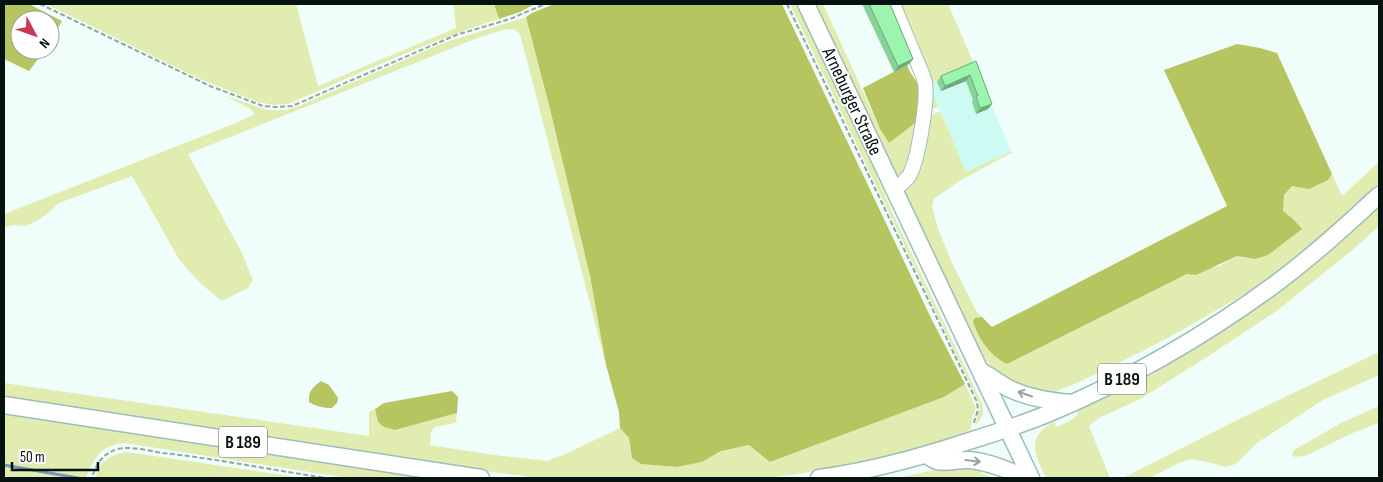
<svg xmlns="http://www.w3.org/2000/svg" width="1383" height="482" font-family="'Sofia Sans Condensed',sans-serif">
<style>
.built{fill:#cdfbf3}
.green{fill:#e1ecb1}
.forest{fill:#b7c560}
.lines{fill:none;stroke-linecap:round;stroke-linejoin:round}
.stream{stroke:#7798b7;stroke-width:3}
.minor-casing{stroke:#9cbeb8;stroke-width:16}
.major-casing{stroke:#9cbeb8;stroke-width:19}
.path{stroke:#96a4a1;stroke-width:2;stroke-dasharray:5 2.5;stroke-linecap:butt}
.minor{stroke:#fff;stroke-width:14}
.major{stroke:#fff;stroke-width:16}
.wall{fill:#87d296}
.shaded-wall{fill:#6eab7a}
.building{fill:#9df4af;stroke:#6eab7a}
.oneway{stroke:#9ba09f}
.labels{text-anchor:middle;stroke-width:4;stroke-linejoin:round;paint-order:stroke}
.shield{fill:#fff;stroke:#515958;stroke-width:1}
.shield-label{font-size:18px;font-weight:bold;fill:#061210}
.street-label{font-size:19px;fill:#061210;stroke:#fff}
</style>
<rect width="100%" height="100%" fill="#f0fefb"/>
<path class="built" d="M975,66l36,85 -45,22 -37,-88z"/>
<g class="green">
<path d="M46,4h250l22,82 138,-58 -3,-24h41l5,15c-73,23 -141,55 -211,85l-14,1 -17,-3 -57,-23z"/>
<path d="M790,4h9l58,125 35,83 90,192c3,9 0,14 -6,21l-1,-1 5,-16 -1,-5z"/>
<path d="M814,4h9l57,125 9,14 30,-23 -2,21 -15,36 -6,-2z"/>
<path d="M898,4h50l27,62 -45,19 8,22 -8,2z"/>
<path d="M526,17l24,92 40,167 16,89 -86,-331 -6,-5 -12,1 -22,7 -292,117 53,97 12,29 -5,8 -26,13 -21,-17 -21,-23 -48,-85 -73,27 -12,11 -12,8 -10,4 -12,-1 -9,3v-14l232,-91 19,-9 -6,-6 -24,-12 43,14h18l15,-5 142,-62z"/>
<path d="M940,111l26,61 45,-21 2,1 -52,28 -27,19 -2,7 6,23 15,36 23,46 6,6 -7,1 32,46 180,-90 32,-8 18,-10 9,2 22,-3 12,-10 12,-27 -9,-7 1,-16 8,-9 36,-6 4,-6 10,22 37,-34v23l-72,65 -52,38 -71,41 -39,21 -68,33 -23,9h-17l-13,-3 -29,-18 -14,-18 -77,-162 5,-9 17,-68 6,1z"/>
<path d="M1379,205v21l-23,21 -78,63 -68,45 -68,43 -45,21 -8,7 21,52h-64c-11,-23 -21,-41 8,-56l3,5 16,-8 5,-5v-3l75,-37 98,-63z"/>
<path d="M1379,352v23l-56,25 -66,43 -19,19 -5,3 -8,2 -13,-4 -20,-4 -13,4 -30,15h-26l116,-59z"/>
<path d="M4,383l365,53v-24l6,-3 3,13 17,8 62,-17 -1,10 -22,4 -3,5 -1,13 57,9 60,7 16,-6 57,-27 9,10 3,20 9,6 36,3 25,-5 19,-11 28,-6 21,17 174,-65 21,-13 11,24 -4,11 -1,10 -10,5c-64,21 -128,37 -195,44h-228l-76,-10 -458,-70z"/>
<path d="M1379,406v16l-3,2 -23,9 -48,23 -11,1 -2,-2 2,-5 49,-28z"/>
<path d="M4,413l430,65h-87l-222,-35c-24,2 -31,15 -39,35h-82z"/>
<path d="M125,452l9,1 169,25h-208c6,-18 13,-22 30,-26z"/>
<path d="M979,467l-1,3 4,4 12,4h-97l47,-10z"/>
</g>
<g class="forest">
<path d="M4,4h25l33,17 -12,20v-21h-30v30h25l-16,21 -25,-12z"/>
<path d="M494,4h41l-15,8 -21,7z"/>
<path d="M554,4h228l149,314 34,66 -21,13 -174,65 -21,-17 -28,6 -19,11 -25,5 -36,-3 -9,-6 -3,-20 -9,-10 -1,-16 -13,-47 -16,-89 -40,-167 -24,-92 6,-4z"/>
<path d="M1237,44l23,4 17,5 55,121 -4,6 -19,9 -17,-3 -8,9 -1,16 9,7 10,11 -34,26 -13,4 -18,-3 -41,19 -9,-1 -180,90c-16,-8 -29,-25 -34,-43l2,-3 7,-1 10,10 235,-121 -63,-136z"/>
<path d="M907,65l3,7 10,15 -1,33 -30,23 -9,-14 -17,-41z"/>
<path d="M321,381l8,4 9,13 -1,5 -5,5c-9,0 -16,-2 -23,-6 -1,-11 4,-15 12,-21z"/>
<path d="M452,391l6,6 -1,16 -62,17 -11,-3 -6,-5 -3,-13 9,-6z"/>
</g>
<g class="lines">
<path class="stream" d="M4,465l74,13"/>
<g class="minor-casing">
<path id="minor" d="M893,4l28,67c2,4 3,8 4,12 3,17 -7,78 -16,93 -4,6 -9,9 -15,13"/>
</g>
<g class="major-casing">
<g id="major">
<path d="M806,4l225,474"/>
<path d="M981,371c9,5 18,12 27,17 20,10 42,13 64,15"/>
<path d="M4,405l477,73"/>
<path d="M926,455c4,2 7,5 11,6 10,3 21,-2 32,-1 20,2 39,10 57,18"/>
<path d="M819,478c50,-7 99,-20 147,-36 29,-9 58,-18 86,-30 80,-34 157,-79 226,-130 36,-27 69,-57 101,-87"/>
</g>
</g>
<g class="path">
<path d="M40,4l170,82 53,20 13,1 16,-1 164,-71 54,-16 35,-15"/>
<path d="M787,4l190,398 1,8 -5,15"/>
<path d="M93,475c4,-13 11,-22 25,-26 14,-3 31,2 45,4 55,6 109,17 163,25"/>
</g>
<use href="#minor" class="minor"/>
<use href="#major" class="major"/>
</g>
<g class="wall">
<path d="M862,4h28l23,55 -4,5 -15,8z"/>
<path d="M976,61l12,48 -12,5 -4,-12 1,-2 -7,-19 -25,10 -4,-9 4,-6z"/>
</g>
<g class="shaded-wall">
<path d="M913,59l-4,5 -15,8 4,-6z"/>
<path d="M970,75l-4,6 -25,10 4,-5z"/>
<path d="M992,104l-4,5 -12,5 4,-6z"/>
</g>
<g class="building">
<path d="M869,4h21l23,55 -15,7z"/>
<path d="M976,61l16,43 -12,4 -4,-12h2l-8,-21 -25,11 -4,-10z"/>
</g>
<defs><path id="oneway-shaft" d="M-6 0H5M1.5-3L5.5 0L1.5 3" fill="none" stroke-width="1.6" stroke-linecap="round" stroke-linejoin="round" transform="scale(1.25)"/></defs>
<g class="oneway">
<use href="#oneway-shaft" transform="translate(1025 394) rotate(-161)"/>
<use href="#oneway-shaft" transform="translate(973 461) rotate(7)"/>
</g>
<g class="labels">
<g class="shield">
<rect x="1098" y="363.5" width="48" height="31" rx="4"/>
<rect x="219" y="426.5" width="48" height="31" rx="4"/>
</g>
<g class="shield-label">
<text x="1122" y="385">B 189</text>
<text x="243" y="448">B 189</text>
</g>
<g class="street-label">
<text transform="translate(853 101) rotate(65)" y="7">Arneburger Straße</text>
</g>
</g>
<rect width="1383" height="482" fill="none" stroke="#061210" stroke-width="10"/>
<g transform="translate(35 35) rotate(131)"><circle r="24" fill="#ffffff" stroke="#9ba09f"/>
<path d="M0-4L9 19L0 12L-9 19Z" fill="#c93952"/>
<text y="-8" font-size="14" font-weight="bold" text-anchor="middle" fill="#061210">N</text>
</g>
<path d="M12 462v8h86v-8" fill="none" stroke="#061210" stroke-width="2.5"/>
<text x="20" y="462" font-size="15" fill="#061210" stroke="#ffffff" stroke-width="4" paint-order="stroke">50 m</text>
</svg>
